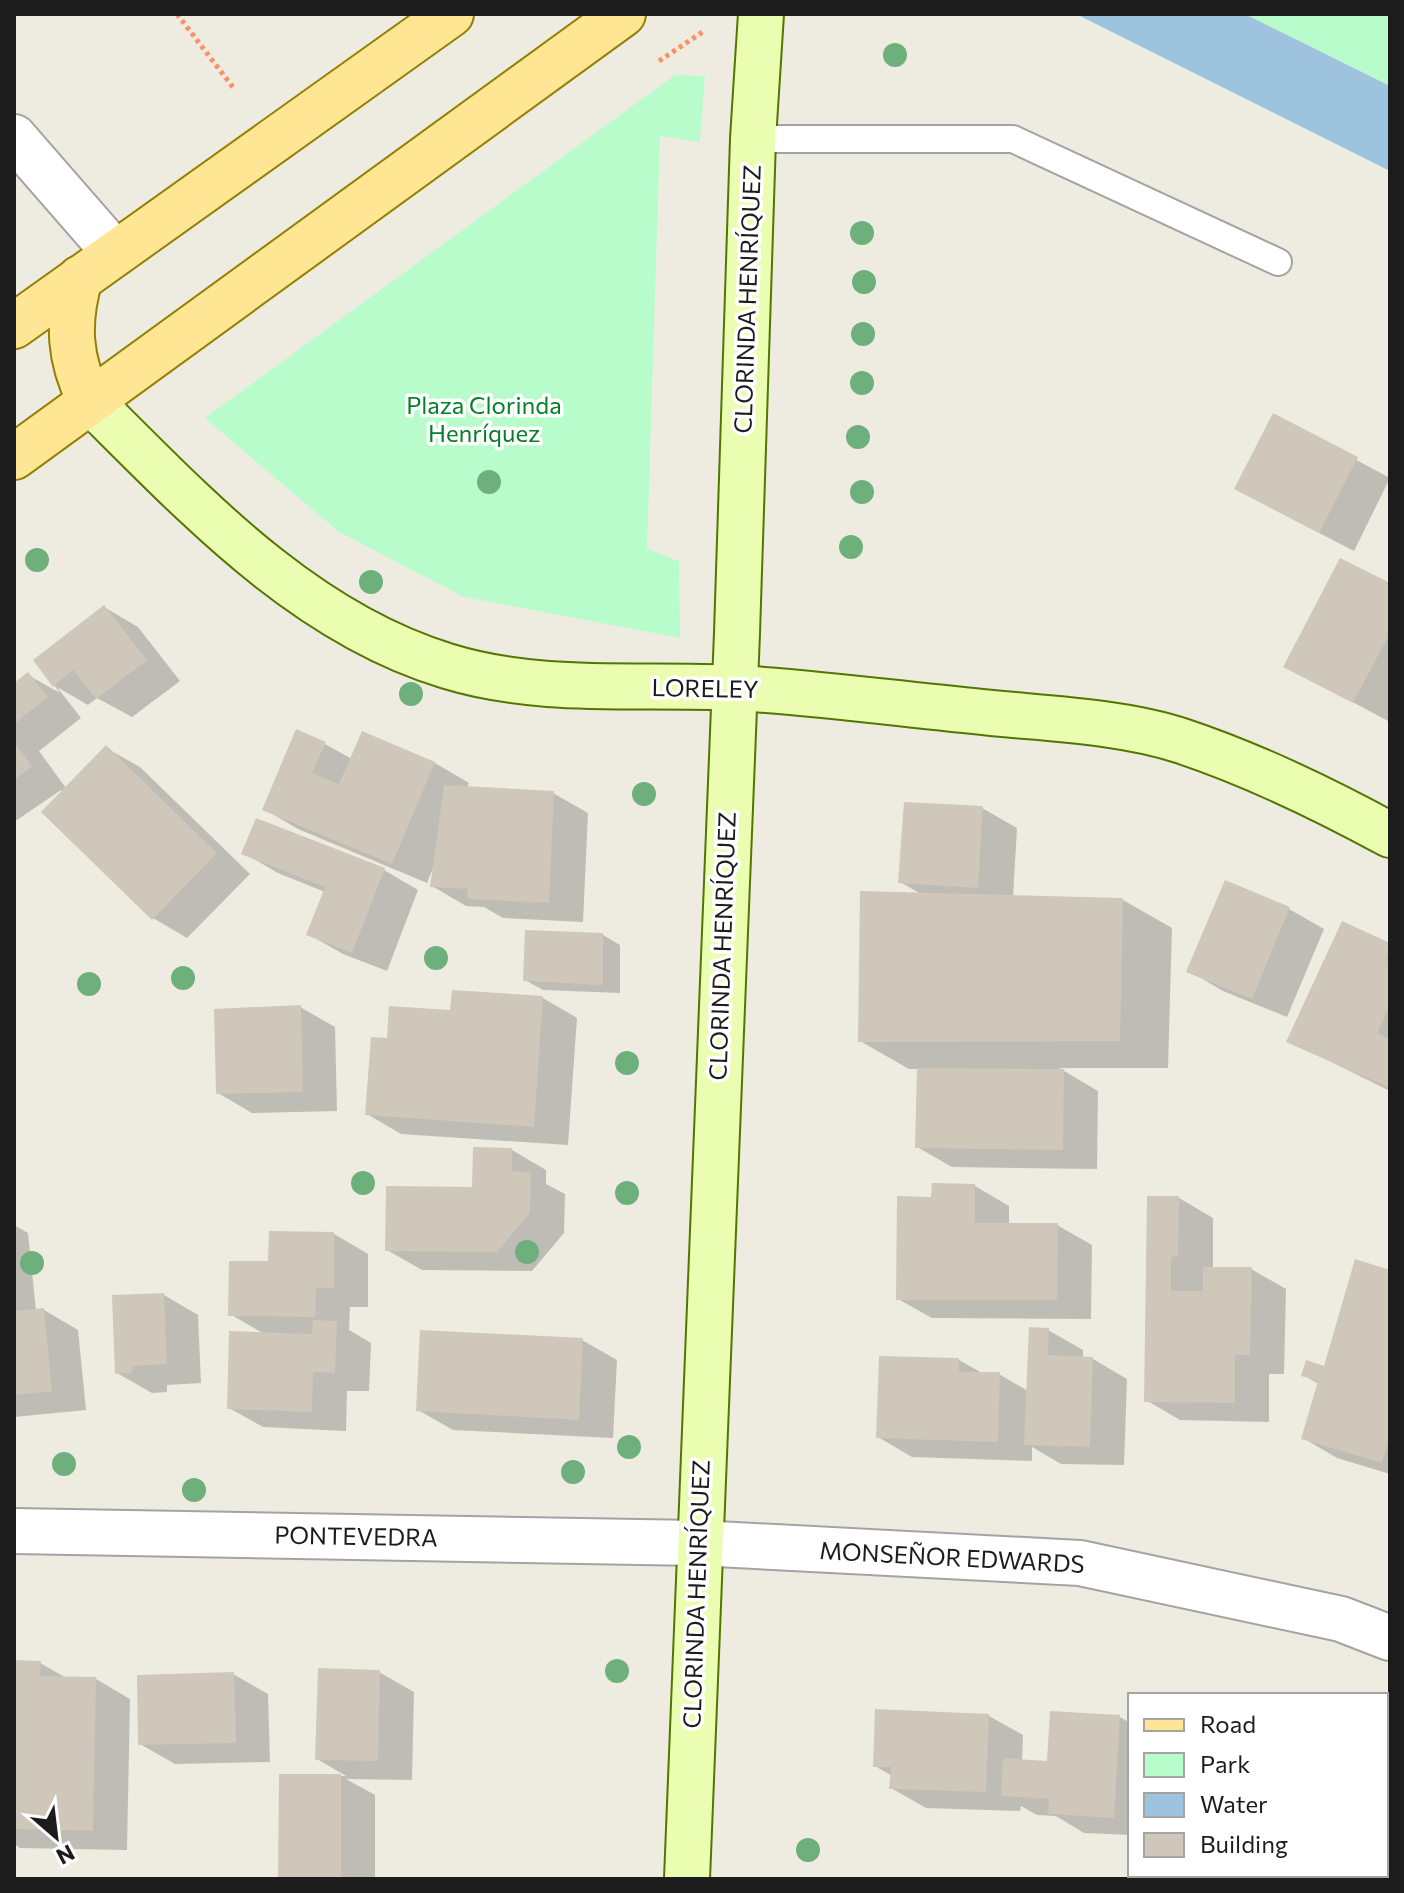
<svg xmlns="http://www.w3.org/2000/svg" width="1404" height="1893" font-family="Commissioner,sans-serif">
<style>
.park{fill:#b9fccc}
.water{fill:#9ec3df}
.shadow{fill:#0003}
.building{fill:#cec7ba}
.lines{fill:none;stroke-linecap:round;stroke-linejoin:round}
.lane-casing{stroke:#a3a3a3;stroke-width:30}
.street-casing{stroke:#a3a3a3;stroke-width:48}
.secondary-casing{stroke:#527600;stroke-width:48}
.primary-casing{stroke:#948000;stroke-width:48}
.path{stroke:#ff9061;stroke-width:5;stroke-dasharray:4 4;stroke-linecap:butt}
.lane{stroke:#fff;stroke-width:26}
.street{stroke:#fff;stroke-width:44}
.secondary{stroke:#eafdb0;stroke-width:44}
.primary{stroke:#ffe695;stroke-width:44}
.tree{fill:#6eb07b}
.labels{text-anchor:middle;stroke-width:7;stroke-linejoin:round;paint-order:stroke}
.street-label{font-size:24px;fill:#1c1c1c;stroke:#fff}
.park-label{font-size:24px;fill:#057f27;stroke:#fff}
</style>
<rect width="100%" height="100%" fill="#eeece1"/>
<g class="park">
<path d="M1245,14h145v72z"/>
<path d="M675,75l30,1 -5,66 -40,-6 -13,413 32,12 1,77 -216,-41 -125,-65 -134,-114z"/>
</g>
<path class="water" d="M1076,14h169l145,72v85z"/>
<g class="shadow">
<path d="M1274,416l116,62 -36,73 -83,-43z"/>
<path d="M1390,586v131l-2,4 -103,-55z"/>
<path d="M104,607l34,20 42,54 -48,36 -35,-19 -9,7 -31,-18 24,31 -42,33 27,37 40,-40 34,19 110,107 -63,64 -34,-20 -92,-128 -47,32v-136l14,-11 32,18 -24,-32z"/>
<path d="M363,734l72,29 34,20 -2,5 86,5 35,20 -5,109 -80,-4 -19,-11 -18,-1 -34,-20 1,-18 -6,15 -129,-54 -34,-20 61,-65 27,15z"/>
<path d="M982,808l35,20 -4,69 110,3 49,28 -4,140h-109l39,23 -1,78 -145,-2 -35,-20 2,-78h-10l-49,-28 61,-147 -21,-12z"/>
<path d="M244,853l140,17 34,20 -31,81 -44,-17 -35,-20 17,-42 -47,-19z"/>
<path d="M1226,883l63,26 35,20 -37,88 -64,-26 -34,-20z"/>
<path d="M1343,924l47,21v146l-101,-50z"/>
<path d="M603,935l17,10v48l-77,-3 -18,-10z"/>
<path d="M543,998l34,20 -9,127 -167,-11 -34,-20 21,-74 64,-28z"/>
<path d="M300,1007l35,20 2,84 -85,2 -34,-20z"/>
<path d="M512,1150l34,20v14l19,10 -1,39 -32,38 -110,-1 -35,-20 87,-61z"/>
<path d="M975,1186l34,20v19h48l35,20 -1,74 -159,-1 -34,-19 35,-100z"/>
<path d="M1179,1198l34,20v51h38l35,20 -2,85h-15v48l-89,-2 -34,-20z"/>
<path d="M14,1225l14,8 8,78 8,-1 34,20 8,80 -72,7z"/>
<path d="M334,1234l34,20v53h-18l-1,23 22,13 -2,48h-22l-1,40 -83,-4 -34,-19 35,-74 -34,-20 40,-51z"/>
<path d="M1390,1272v202l-53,-16 -34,-20 16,-54 -16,-9 22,-6z"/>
<path d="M164,1295l34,20 3,68 -34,2v7l-15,1 -35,-20z"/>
<path d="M1048,1330l35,20v9h10l34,20 -3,86 -63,-1 -29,-17v14l-120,-4 -34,-20 81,-77 25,14h15l29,17z"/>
<path d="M582,1340l35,20 -4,78 -160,-8 -35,-20z"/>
<path d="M14,1662l26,1 28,16h28l34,20 -3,151 -107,-2 -6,-4z"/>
<path d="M379,1672l35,20 -2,88 -66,-1 29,16v84h-95l1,-103h65l-29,-17z"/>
<path d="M233,1674l35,20 2,68 -95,2 -35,-20z"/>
<path d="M989,1716l34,19 -1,27 26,2 72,-47 10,6v112l-46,-2 -28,-17 -19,-1 -16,-9 -1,5 -94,-3 -35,-20 1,-12 -17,-10z"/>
</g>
<g class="building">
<path d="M1273,413l85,44 -39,76 -85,-44z"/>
<path d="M1340,558l50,25v50l-37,70 -70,-36z"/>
<path d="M104,605l43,55 -51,39 -23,-29 -20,17 -20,-27z"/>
<path d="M28,672l20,25 -34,27v-41z"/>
<path d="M296,729l30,13 -14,31 27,11 23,-53 73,31 -43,102 -130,-54z"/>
<path d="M14,742l18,24 -18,14z"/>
<path d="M106,745l111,108 -65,67 -111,-108z"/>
<path d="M444,785l110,6 -5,112 -82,-4 1,-10 -38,-2z"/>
<path d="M904,802l79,4 -5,82 -80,-5z"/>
<path d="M256,818l129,50 -33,85 -46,-18 19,-48 -84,-33z"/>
<path d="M1225,880l65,27 -38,92 -66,-27z"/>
<path d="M860,891l263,7 -3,143 -262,1z"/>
<path d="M1342,921l48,22 -4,18 4,1v43l-13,28 13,6v49l-104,-46z"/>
<path d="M525,930l78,3v52l-80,-4z"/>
<path d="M452,990l91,6 -9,131 -169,-12 6,-78 16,1 2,-32 61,4z"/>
<path d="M301,1005l2,87 -87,2 -2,-85z"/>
<path d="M917,1068l147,1 -1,81 -148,-2z"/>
<path d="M473,1147l39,1v23l19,1 -1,41 -33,39 -112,-1 1,-65 86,1z"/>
<path d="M932,1183l43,1v39h83l-1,77h-161l1,-104 34,1z"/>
<path d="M1147,1196h32l-1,60 -7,1v34h32v-24h49l-2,88h-15v48l-91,-1z"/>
<path d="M269,1231l65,1v56h-18l-1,29 -87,-1 1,-55h39z"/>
<path d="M1355,1259l35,11v165l-8,28 -81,-24 17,-58 -17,-5 5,-16 18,6z"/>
<path d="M164,1293l3,71 -34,2 -1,7 -17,1 -3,-79z"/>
<path d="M44,1308l8,83 -38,4v-84z"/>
<path d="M313,1320l24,1 -2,52 -22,-1 -1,40 -85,-3 2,-78 83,3z"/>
<path d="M1029,1327l20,1 -1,27 45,2 -3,90 -66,-2z"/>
<path d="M420,1330l163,8 -4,82 -163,-9z"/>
<path d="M879,1356l80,2v14h41l-2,70 -122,-4z"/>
<path d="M14,1660l27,1 -1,15 56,1 -3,154 -79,-2z"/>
<path d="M318,1668l62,2 -2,91 -63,-1z"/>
<path d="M234,1672l2,71 -98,2 -1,-70z"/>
<path d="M875,1709l114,5 -3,78 -97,-3 2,-22h-18z"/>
<path d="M1050,1711l70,4 -6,103 -66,-4 1,-15 -48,-3 2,-38 44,3z"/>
<path d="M279,1774h62v105h-63z"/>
</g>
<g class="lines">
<g class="lane-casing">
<path id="lane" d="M753,139h260l265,123"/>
</g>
<g class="street-casing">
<g id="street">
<path d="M14,137l101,116"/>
<path d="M14,1531l684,12 382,20 261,56 49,19"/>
</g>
</g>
<g class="secondary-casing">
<g id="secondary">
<path d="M90,401c104,103 212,221 357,265 94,29 193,17 290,22 85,5 170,17 255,25 61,6 133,9 190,28 72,24 142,58 208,94"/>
<path d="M687,1879l50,-1246 16,-494 8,-125"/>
</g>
</g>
<g class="primary-casing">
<g id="primary">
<path d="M80,278c-13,45 -11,81 10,123"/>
<path d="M14,326l437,-312"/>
<path d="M14,457l609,-443"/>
</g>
</g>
<g class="path">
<path d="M177,14l58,76"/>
<path d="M659,61l45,-30"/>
</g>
<use href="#lane" class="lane"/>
<use href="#street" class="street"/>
<use href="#secondary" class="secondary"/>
<use href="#primary" class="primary"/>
</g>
<g class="tree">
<circle cx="895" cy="55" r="12"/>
<circle cx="862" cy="233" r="12"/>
<circle cx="864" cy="282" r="12"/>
<circle cx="863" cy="334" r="12"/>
<circle cx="862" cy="383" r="12"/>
<circle cx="858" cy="437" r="12"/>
<circle cx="489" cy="482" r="12"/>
<circle cx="862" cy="492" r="12"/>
<circle cx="851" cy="547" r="12"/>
<circle cx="37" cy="560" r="12"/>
<circle cx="371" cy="582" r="12"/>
<circle cx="411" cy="694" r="12"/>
<circle cx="644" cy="794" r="12"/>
<circle cx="436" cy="958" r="12"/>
<circle cx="183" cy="978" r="12"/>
<circle cx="89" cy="984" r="12"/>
<circle cx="627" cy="1063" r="12"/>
<circle cx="363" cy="1183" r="12"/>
<circle cx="627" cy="1193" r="12"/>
<circle cx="527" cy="1252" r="12"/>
<circle cx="32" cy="1263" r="12"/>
<circle cx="629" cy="1447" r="12"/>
<circle cx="64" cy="1464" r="12"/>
<circle cx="573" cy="1472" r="12"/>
<circle cx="194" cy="1490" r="12"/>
<circle cx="617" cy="1671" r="12"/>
<circle cx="808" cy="1850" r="12"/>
</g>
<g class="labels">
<g class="street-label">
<text transform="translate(748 299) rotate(-88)" y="8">CLORINDA HENRÍQUEZ</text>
<text transform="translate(705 689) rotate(1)" y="8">LORELEY</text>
<text transform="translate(723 946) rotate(-88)" y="8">CLORINDA HENRÍQUEZ</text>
<text transform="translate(356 1537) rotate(1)" y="8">PONTEVEDRA</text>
<text transform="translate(952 1558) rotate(3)" y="8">MONSEÑOR EDWARDS</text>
<text transform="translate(697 1594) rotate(-88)" y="8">CLORINDA HENRÍQUEZ</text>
</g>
<g class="park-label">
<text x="484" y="414">Plaza Clorinda<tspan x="484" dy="28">Henríquez</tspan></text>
</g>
</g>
<rect width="1404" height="1893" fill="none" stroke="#1c1c1c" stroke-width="32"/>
<rect x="1128" y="1693" width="260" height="184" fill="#ffffff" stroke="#a4a4a4" stroke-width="2"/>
<rect x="1144" y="1719" width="40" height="12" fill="#ffe695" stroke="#a4a4a4" stroke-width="2"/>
<text x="1200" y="1733" font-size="24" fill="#1c1c1c">Road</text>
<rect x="1144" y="1753" width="40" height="24" fill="#b9fccc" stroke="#a4a4a4" stroke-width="2"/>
<text x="1200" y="1773" font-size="24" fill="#1c1c1c">Park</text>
<rect x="1144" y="1793" width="40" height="24" fill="#9ec3df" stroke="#a4a4a4" stroke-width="2"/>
<text x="1200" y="1813" font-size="24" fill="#1c1c1c">Water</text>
<rect x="1144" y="1833" width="40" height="24" fill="#cec7ba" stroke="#a4a4a4" stroke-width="2"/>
<text x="1200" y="1853" font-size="24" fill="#1c1c1c">Building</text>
<g transform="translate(56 1837) rotate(152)" stroke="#ffffff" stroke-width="6" paint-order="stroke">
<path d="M0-6L14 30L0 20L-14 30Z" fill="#1c1c1c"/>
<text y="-12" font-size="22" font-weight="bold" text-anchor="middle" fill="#1c1c1c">N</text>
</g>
</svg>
